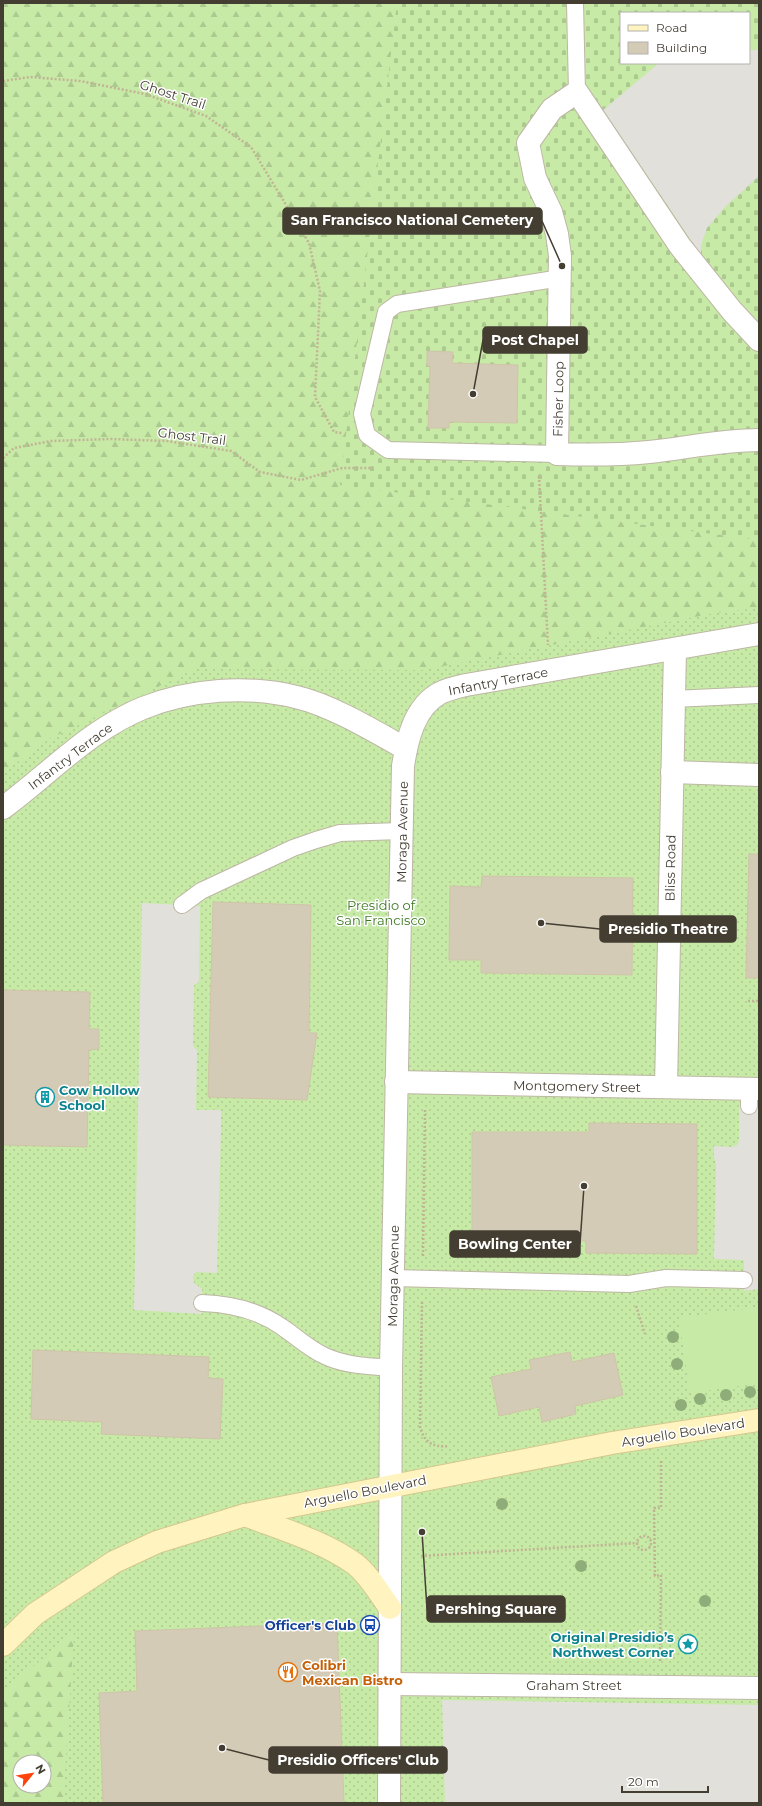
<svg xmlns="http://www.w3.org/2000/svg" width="762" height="1806" font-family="Montserrat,sans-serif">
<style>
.grass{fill:url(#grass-dots);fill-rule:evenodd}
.forest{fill:url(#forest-firs);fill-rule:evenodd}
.cemetery{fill:url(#cemetery-stones);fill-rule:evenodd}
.pitch{fill:#c7eaa7}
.parking{fill:#e2e0db}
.building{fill:#d4cbb6;stroke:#d0c4a9}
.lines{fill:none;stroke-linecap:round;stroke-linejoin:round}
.lane-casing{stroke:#beb7a4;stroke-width:18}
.street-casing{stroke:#beb7a4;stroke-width:24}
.secondary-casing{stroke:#d5c88d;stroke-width:24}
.path{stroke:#c1b494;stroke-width:2.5;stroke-dasharray:2 2;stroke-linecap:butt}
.lane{stroke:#fff;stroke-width:16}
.street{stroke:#fff;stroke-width:22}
.secondary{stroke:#fff4bf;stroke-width:22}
.tree{fill:#8ead78}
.labels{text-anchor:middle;stroke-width:3;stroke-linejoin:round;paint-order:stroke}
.street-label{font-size:13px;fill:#443e32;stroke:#fff}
.park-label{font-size:13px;fill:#3c7822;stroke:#fff}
.culture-label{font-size:13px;font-weight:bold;fill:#0d838f;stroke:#fff;text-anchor:start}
.transit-label{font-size:13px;font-weight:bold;fill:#164399;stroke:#fff;text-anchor:end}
.food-label{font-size:13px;font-weight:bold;fill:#c56008;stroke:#fff;text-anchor:start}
.leader{fill:none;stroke:#443e32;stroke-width:1.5}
.callout-dot{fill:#443e32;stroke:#fff;stroke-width:1.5}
.callout{fill:#443e32;stroke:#443e32;stroke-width:1.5}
.callout-label{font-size:14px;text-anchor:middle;font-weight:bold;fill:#fff}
</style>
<defs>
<pattern id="grass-dots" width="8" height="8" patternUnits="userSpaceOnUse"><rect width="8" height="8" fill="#c7eaa7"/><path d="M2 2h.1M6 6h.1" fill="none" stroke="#acca90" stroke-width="1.8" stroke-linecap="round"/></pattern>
<pattern id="forest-firs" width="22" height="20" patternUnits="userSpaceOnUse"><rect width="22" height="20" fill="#c7eaa7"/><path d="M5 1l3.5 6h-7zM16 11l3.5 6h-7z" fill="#acca90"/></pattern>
<pattern id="cemetery-stones" width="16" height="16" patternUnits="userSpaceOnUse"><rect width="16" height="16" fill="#c7eaa7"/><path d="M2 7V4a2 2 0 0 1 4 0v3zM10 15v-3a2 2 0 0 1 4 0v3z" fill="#acca90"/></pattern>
</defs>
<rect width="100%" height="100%" fill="#f2eee2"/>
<path class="grass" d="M3,3h756v1800h-756zM621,13h128v50h-128zM20,1762h24v24h-24z"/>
<g class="forest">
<path d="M3,3h394l362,473v132l-44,5 -292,57 -228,-1 -148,71 -44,33z"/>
<path d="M74,1633l-11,170h-60v-112zM20,1762h24v24h-24z"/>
</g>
<path class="cemetery" d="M397,3h362v537l-419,-55zM621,13h128v50h-128z"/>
<path class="pitch" d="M759,1307v76l-69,10 -11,-75z"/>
<g class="parking">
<path d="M749,50h10v126l-34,31 -18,21 -6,17v10l-98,-145 56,-47h90z"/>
<path d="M142,903l58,3 -1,76 -5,3 -1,61 4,4 -1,60h25v19l-4,144 -21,-1 -3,4 1,7 8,6v25l-68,-4z"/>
<path d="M739,1105l20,1v183l-15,2v-31l-30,-1 2,-93 -1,-7 -1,-1v-12l18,1 5,-2 2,-4z"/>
<path d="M442,1700l317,5v98h-314z"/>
</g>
<g class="building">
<path d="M427,351l26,1 -1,11 66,2 -1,58 -68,-1v6h-21l2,-62h-3z"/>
<path d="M749,854h10v124h-13z"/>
<path d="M482,876l151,2 -1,97 -151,-2v-13h-32l1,-74 31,1z"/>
<path d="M213,902l98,3 -2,128h8l-10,67 -99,-3z"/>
<path d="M3,990l87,2 -1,37h10v20l-10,1 -2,97 -84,-2z"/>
<path d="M589,1123l108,1v130l-111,-1v-12l-114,-1v-108h117z"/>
<path d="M33,1350l176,7 -1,21 15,1 -3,60 -119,-5 1,-12 -71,-3z"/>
<path d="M570,1352l2,10 42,-9 9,42 -48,11 1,8 -34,8 -3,-15 -40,9 -8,-39 40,-8 -2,-9z"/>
<path d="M337,1623l7,180h-241l-4,-110 38,-2 -2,-60z"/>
</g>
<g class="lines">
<g class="lane-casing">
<g id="lane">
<path d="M575,3l2,89"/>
<path d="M557,454l-169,-4 -21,-15 -5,-21 24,-102 11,-8 164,-26"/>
<path d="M673,699l86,-4"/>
<path d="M182,905l19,-14 92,-43 23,-8 24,-7 61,-2"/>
<path d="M749,1089v17"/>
<path d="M393,1278l236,6 37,-6 78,2"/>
<path d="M202,1303c29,1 56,7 80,24 15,10 27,22 43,29 21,10 44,10 66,12"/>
</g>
</g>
<g class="street-casing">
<g id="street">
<path d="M759,340l-27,-29 -52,-65 -103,-154 -25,17 -24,34 7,35 16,34 6,22 3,22 -3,198c31,1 62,1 92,-2 37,-4 73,-12 110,-12"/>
<path d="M672,772l87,3"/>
<path d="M3,808c31,-23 59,-50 90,-72 16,-11 33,-21 50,-28 47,-19 105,-23 153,-11 35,8 78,34 110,52"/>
<path d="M396,1082l363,7"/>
<path d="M666,1087l9,-438"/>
<path d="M389,1684l370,4"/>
<path d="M389,1803l2,-435 12,-602c4,-26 11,-59 37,-73 8,-4 17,-6 26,-8l293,-51"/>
</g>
</g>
<g class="secondary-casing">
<g id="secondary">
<path d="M245,1515c36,14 78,26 110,49 14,11 24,29 35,44"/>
<path d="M3,1645l32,-31 79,-52 43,-20 88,-27 367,-72 147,-23"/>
</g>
</g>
<g class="path">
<path d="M3,81l27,-4 50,4 65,13 61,22 45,31 58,96 11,48 -5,106 19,35 8,1"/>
<path d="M3,458l11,-10 37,-7 59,-2 57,2 64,10 29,21 41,8 41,-12h31"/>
<path d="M539,476l9,169"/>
<path d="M748,1001h11"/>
<path d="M423,1256l2,-147"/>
<path d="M422,1302l-2,125c4,15 13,21 29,19"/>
<path d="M636,1306l9,28"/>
<circle cx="644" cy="1543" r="7"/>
<path d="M421,1556l216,-13"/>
<path d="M660,1661l1,-86 -6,1 -1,-68h7v-47"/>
</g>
<use href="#lane" class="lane"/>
<use href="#street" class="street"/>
<use href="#secondary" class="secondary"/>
</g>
<g class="tree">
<circle cx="673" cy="1337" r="6"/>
<circle cx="677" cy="1364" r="6"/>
<circle cx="750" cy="1392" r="6"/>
<circle cx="726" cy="1395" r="6"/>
<circle cx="700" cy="1399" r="6"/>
<circle cx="681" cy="1405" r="6"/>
<circle cx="502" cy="1504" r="6"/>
<circle cx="581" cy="1566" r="6"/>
<circle cx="705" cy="1601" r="6"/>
</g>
<defs>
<g id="building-ring" transform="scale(1)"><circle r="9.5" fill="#fff" stroke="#0f9aa8" stroke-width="1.5"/><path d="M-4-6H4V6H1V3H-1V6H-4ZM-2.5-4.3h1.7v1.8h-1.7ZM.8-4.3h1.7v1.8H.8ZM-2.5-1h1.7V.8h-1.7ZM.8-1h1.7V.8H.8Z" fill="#0f9aa8"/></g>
<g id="bus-ring" transform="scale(1)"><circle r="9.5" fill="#fff" stroke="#1a4fb4" stroke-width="1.5"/><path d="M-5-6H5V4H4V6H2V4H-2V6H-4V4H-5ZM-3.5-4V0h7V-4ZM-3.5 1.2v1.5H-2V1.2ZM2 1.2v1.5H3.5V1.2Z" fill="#1a4fb4"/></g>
<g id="sight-ring" transform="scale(1)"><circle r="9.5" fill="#fff" stroke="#0f9aa8" stroke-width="1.5"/><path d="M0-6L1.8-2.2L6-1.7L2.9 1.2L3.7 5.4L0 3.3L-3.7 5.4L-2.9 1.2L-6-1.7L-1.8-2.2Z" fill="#0f9aa8"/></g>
<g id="restaurant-ring" transform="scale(1)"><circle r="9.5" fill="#fff" stroke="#e8710a" stroke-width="1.5"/><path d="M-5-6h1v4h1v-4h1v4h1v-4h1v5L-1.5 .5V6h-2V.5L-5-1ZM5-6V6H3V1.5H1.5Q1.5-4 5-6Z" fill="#e8710a"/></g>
</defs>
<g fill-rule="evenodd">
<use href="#building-ring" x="45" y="1097"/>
<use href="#bus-ring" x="370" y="1625"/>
<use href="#sight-ring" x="688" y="1644"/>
<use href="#restaurant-ring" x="288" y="1672"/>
</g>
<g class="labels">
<g class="street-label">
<text transform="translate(173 94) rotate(18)" y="5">Ghost Trail</text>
<text transform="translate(558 399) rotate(-89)" y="5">Fisher Loop</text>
<text transform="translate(192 436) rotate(7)" y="5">Ghost Trail</text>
<text transform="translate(498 681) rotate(-11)" y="5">Infantry Terrace</text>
<text transform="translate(70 756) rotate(-37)" y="5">Infantry Terrace</text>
<text transform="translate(402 832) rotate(-89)" y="5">Moraga Avenue</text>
<text transform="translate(670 868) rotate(-89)" y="5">Bliss Road</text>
<text transform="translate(577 1086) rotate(1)" y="5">Montgomery Street</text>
<text transform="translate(393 1276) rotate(-89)" y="5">Moraga Avenue</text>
<text transform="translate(683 1432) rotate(-9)" y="5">Arguello Boulevard</text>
<text transform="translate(365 1491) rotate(-11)" y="5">Arguello Boulevard</text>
<text x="574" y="1690">Graham Street</text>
</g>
<g class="park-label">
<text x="381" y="910">Presidio of<tspan x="381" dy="15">San Francisco</tspan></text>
</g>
<g class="culture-label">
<text x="59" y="1095">Cow Hollow<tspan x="59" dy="15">School</tspan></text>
<text x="674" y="1642" text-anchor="end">Original Presidio’s<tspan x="674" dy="15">Northwest Corner</tspan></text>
</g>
<g class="transit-label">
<text x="356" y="1630">Officer's Club</text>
</g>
<g class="food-label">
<text x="302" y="1670">Colibri<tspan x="302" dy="15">Mexican Bistro</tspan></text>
</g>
</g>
<path class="leader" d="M562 266L542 221M473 394L483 340M541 923L600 929M584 1186L580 1244M422 1532L427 1609M222 1748L269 1760"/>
<g class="callout-dot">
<circle cx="562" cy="266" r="4"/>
<circle cx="473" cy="394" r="4"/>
<circle cx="541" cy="923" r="4"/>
<circle cx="584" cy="1186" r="4"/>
<circle cx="422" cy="1532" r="4"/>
<circle cx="222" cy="1748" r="4"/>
</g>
<g class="callout">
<rect x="283" y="208" width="259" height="26" rx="4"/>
<rect x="483" y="327" width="104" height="26" rx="4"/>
<rect x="600" y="916" width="136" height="26" rx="4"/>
<rect x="450" y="1231" width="130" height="26" rx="4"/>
<rect x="427" y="1596" width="138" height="26" rx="4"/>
<rect x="269" y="1747" width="178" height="26" rx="4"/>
</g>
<g class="callout-label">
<text x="412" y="225">San Francisco National Cemetery</text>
<text x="535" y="345">Post Chapel</text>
<text x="668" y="934">Presidio Theatre</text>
<text x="515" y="1249">Bowling Center</text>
<text x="496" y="1614">Pershing Square</text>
<text x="358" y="1765">Presidio Officers' Club</text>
</g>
<rect width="762" height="1806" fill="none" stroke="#443e32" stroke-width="8"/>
<rect x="620" y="12" width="130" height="52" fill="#ffffff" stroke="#b4b2ad"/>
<rect x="628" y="25" width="20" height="6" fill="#fff4bf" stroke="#b4b2ad"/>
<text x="656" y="32" font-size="12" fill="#443e32">Road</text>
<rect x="628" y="42" width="20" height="12" fill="#d4cbb6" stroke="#b4b2ad"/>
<text x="656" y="52" font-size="12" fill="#443e32">Building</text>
<g transform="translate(32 1774) rotate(60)"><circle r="19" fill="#ffffff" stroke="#b4b2ad"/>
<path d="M0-3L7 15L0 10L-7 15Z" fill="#ff430c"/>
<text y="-6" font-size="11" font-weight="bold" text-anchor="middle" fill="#443e32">N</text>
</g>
<path d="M622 1786v6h86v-6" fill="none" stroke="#443e32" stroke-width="2"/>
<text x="628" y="1786" font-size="12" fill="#443e32" stroke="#ffffff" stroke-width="3" paint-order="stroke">20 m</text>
</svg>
